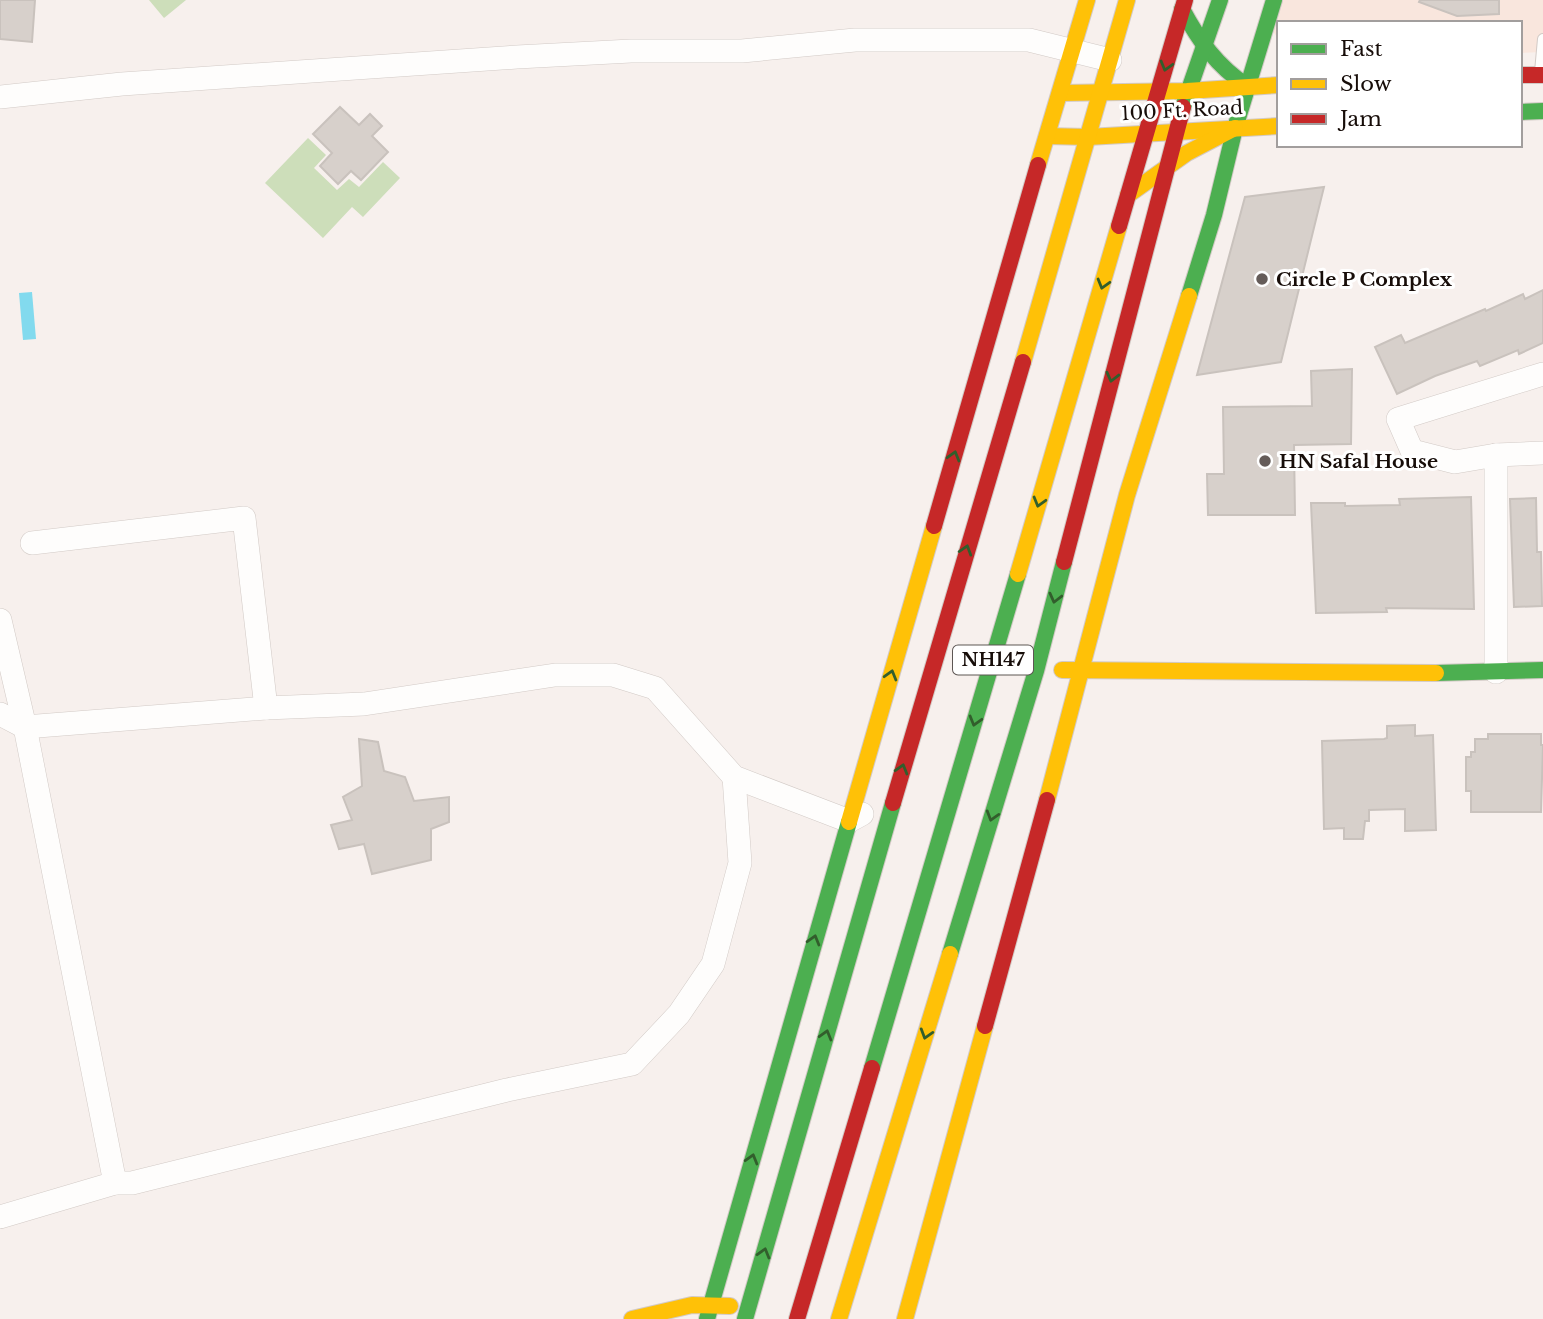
<svg xmlns="http://www.w3.org/2000/svg" width="1543" height="1319" font-family="'Libre Baskerville',serif">
<style>
.built{fill:#f9e6dd}
.green{fill:#cddeba}
.water{fill:#82daee}
.building{fill:#d7d0cb;stroke:#c9c2bd;stroke-width:2}
.lines{fill:none;stroke-linecap:round;stroke-linejoin:round}
.lane-casing{stroke:#d2cac6;stroke-width:12}
.street-casing{stroke:#d2cac6;stroke-width:24}
.fast-casing{stroke:#d2cac6;stroke-width:18}
.slow-casing{stroke:#d2cac6;stroke-width:18}
.jam-casing{stroke:#d2cac6;stroke-width:18}
.lane{stroke:#fefdfc;stroke-width:10}
.street{stroke:#fefdfc;stroke-width:23}
.fast{stroke:#4caf50;stroke-width:16}
.slow{stroke:#ffc107;stroke-width:16}
.jam{stroke:#c62828;stroke-width:16}
.oneway{stroke:#325e2c}
.poi-dot{fill:#655c59;stroke:#fff;stroke-width:2.5}
.labels{text-anchor:middle;stroke-width:6;stroke-linejoin:round;paint-order:stroke}
.shield{fill:#fff;stroke:#5d5653;stroke-width:2}
.shield-label{font-size:18px;font-weight:bold;fill:#170d09}
.street-label{font-size:19px;fill:#170d09;stroke:#fff}
.poi-label{font-size:19px;font-weight:bold;fill:#170d09;stroke:#fff;text-anchor:start}
</style>
<rect width="100%" height="100%" fill="#f7f0ed"/>
<path class="built" d="M1277,0h266v52l-23,1v-30h-241v17l-9,-13z"/>
<g class="green">
<path d="M149,0h37l-22,18z"/>
<path d="M308,138l18,17 -12,13 23,22 12,-11 10,8 24,-25 17,16 -37,39 -11,-10 -29,31 -58,-55z"/>
</g>
<path class="water" d="M32,292l4,47 -13,1 -4,-47z"/>
<g class="building">
<path d="M0,0h35l-3,42 -32,-3z"/>
<path d="M1420,0h79v14l-42,2 -38,-14z"/>
<path d="M340,107l19,18 11,-11 12,12 -10,10 16,16 -27,28 -10,-9 -13,13 -18,-18 12,-13 -19,-19z"/>
<path d="M1324,187l-43,175 -84,13 48,-178z"/>
<path d="M1543,290v53l-24,11 -1,-4 -38,16 -3,-5 -42,15 -38,18 -22,-47 26,-12 4,8 80,-34 1,2 37,-17 2,5z"/>
<path d="M1352,369l-1,75 -57,1 1,70h-87l-1,-41h17l-1,-67 89,-1 -1,-35z"/>
<path d="M1471,497l3,112 -88,-1 1,4 -71,1 -5,-110h34v3l55,-1 -1,-6z"/>
<path d="M1536,498l1,54h4l1,54 -28,1 -4,-108z"/>
<path d="M1415,725v11l18,-1 3,95 -31,1v-22l-36,1v11h-4l-2,18h-19v-11l-20,1 -2,-88 62,-2 3,-1v-12z"/>
<path d="M1488,734h53v11h2l-2,67h-70v-21h-5v-34h5v-5h4v-13h13z"/>
<path d="M359,739l19,3 6,29 21,6 9,24 35,-4v25l-18,7v31l-59,14 -8,-30 -25,5 -8,-24 21,-5 -9,-23 19,-11z"/>
</g>
<g class="lines">
<g class="lane-casing">
<path id="lane" d="M1540,72l3,-33"/>
</g>
<g class="street-casing">
<g id="street">
<path d="M0,97l122,-13 395,-27 114,-6h111l113,-11h174l81,20"/>
<path d="M1543,374l-145,45 14,32 43,11 41,-7 47,-2"/>
<path d="M1496,455v217"/>
<path d="M32,543l212,-25 22,190"/>
<path d="M0,620l25,107"/>
<path d="M0,714l25,13"/>
<path d="M115,1183l-90,-456 241,-19 98,-4 191,-29h58l42,13 79,89 115,44 13,-7"/>
<path d="M0,1217l115,-34h17l375,-93 125,-26 47,-50 34,-50 27,-101 -6,-86"/>
</g>
</g>
<g class="fast-casing">
<g id="fast">
<path d="M1182,9c17,32 35,57 65,77"/>
<path d="M1183,107l37,-107"/>
<path d="M1520,112l23,-1"/>
<path d="M1189,296l25,-81 21,-87 39,-128"/>
<path d="M1436,673l107,-3"/>
<path d="M950,954l86,-283 28,-109"/>
<path d="M872,1068l146,-494"/>
<path d="M707,1319l142,-497"/>
<path d="M745,1319l148,-516"/>
</g>
</g>
<g class="slow-casing">
<g id="slow">
<path d="M1061,93l126,-2 92,-6"/>
<path d="M1047,136l41,1 191,-11"/>
<path d="M1038,165l49,-165"/>
<path d="M1128,195l59,-42 48,-25"/>
<path d="M1023,362l104,-362"/>
<path d="M1018,574l101,-348"/>
<path d="M1062,670l374,3"/>
<path d="M1047,800l80,-305 62,-199"/>
<path d="M849,822l85,-296"/>
<path d="M632,1319l60,-14 38,1"/>
<path d="M839,1319l111,-365"/>
<path d="M905,1319l80,-293"/>
</g>
</g>
<g class="jam-casing">
<g id="jam">
<path d="M1520,75h23"/>
<path d="M1119,226l66,-226"/>
<path d="M934,526l104,-361"/>
<path d="M1064,562l119,-455"/>
<path d="M893,803l130,-441"/>
<path d="M985,1026l62,-226"/>
<path d="M797,1319l75,-251"/>
</g>
</g>
<use href="#lane" class="lane"/>
<use href="#street" class="street"/>
<use href="#fast" class="fast"/>
<use href="#slow" class="slow"/>
<use href="#jam" class="jam"/>
</g>
<defs><path id="oneway-chevron" d="M-2-3.5L2.5 0L-2 3.5" fill="none" stroke-width="1.6" stroke-linecap="round" stroke-linejoin="round" transform="scale(1.75)"/></defs>
<g class="oneway">
<use href="#oneway-chevron" transform="translate(1166 66) rotate(106)"/>
<use href="#oneway-chevron" transform="translate(1103 284) rotate(106)"/>
<use href="#oneway-chevron" transform="translate(1112 377) rotate(104)"/>
<use href="#oneway-chevron" transform="translate(954 456) rotate(-74)"/>
<use href="#oneway-chevron" transform="translate(1039 502) rotate(106)"/>
<use href="#oneway-chevron" transform="translate(966 550) rotate(-73)"/>
<use href="#oneway-chevron" transform="translate(1055 598) rotate(104)"/>
<use href="#oneway-chevron" transform="translate(891 675) rotate(-74)"/>
<use href="#oneway-chevron" transform="translate(975 721) rotate(106)"/>
<use href="#oneway-chevron" transform="translate(902 769) rotate(-74)"/>
<use href="#oneway-chevron" transform="translate(992 816) rotate(107)"/>
<use href="#oneway-chevron" transform="translate(814 940) rotate(-74)"/>
<use href="#oneway-chevron" transform="translate(926 1034) rotate(107)"/>
<use href="#oneway-chevron" transform="translate(826 1035) rotate(-74)"/>
<use href="#oneway-chevron" transform="translate(752 1159) rotate(-74)"/>
<use href="#oneway-chevron" transform="translate(764 1253) rotate(-74)"/>
</g>
<g class="poi-dot">
<circle cx="1262" cy="279" r="7"/>
<circle cx="1265" cy="461" r="7"/>
</g>
<g class="labels">
<rect class="shield" x="953" y="645.5" width="80" height="29" rx="5"/>
<g class="shield-label">
<text x="993" y="666">NH147</text>
</g>
<g class="street-label">
<text transform="translate(1182 110) rotate(-3)" y="7">100 Ft. Road</text>
</g>
<g class="poi-label">
<text x="1276" y="286">Circle P Complex</text>
<text x="1279" y="468">HN Safal House</text>
</g>
</g>
<rect x="1277" y="21" width="245" height="126" fill="#ffffff" stroke="#a29e9d" stroke-width="2"/>
<rect x="1291" y="44" width="35" height="10" fill="#4caf50" stroke="#a29e9d" stroke-width="2"/>
<text x="1340" y="56" font-size="21" fill="#170d09">Fast</text>
<rect x="1291" y="79" width="35" height="10" fill="#ffc107" stroke="#a29e9d" stroke-width="2"/>
<text x="1340" y="91" font-size="21" fill="#170d09">Slow</text>
<rect x="1291" y="114" width="35" height="10" fill="#c62828" stroke="#a29e9d" stroke-width="2"/>
<text x="1340" y="126" font-size="21" fill="#170d09">Jam</text>
</svg>
